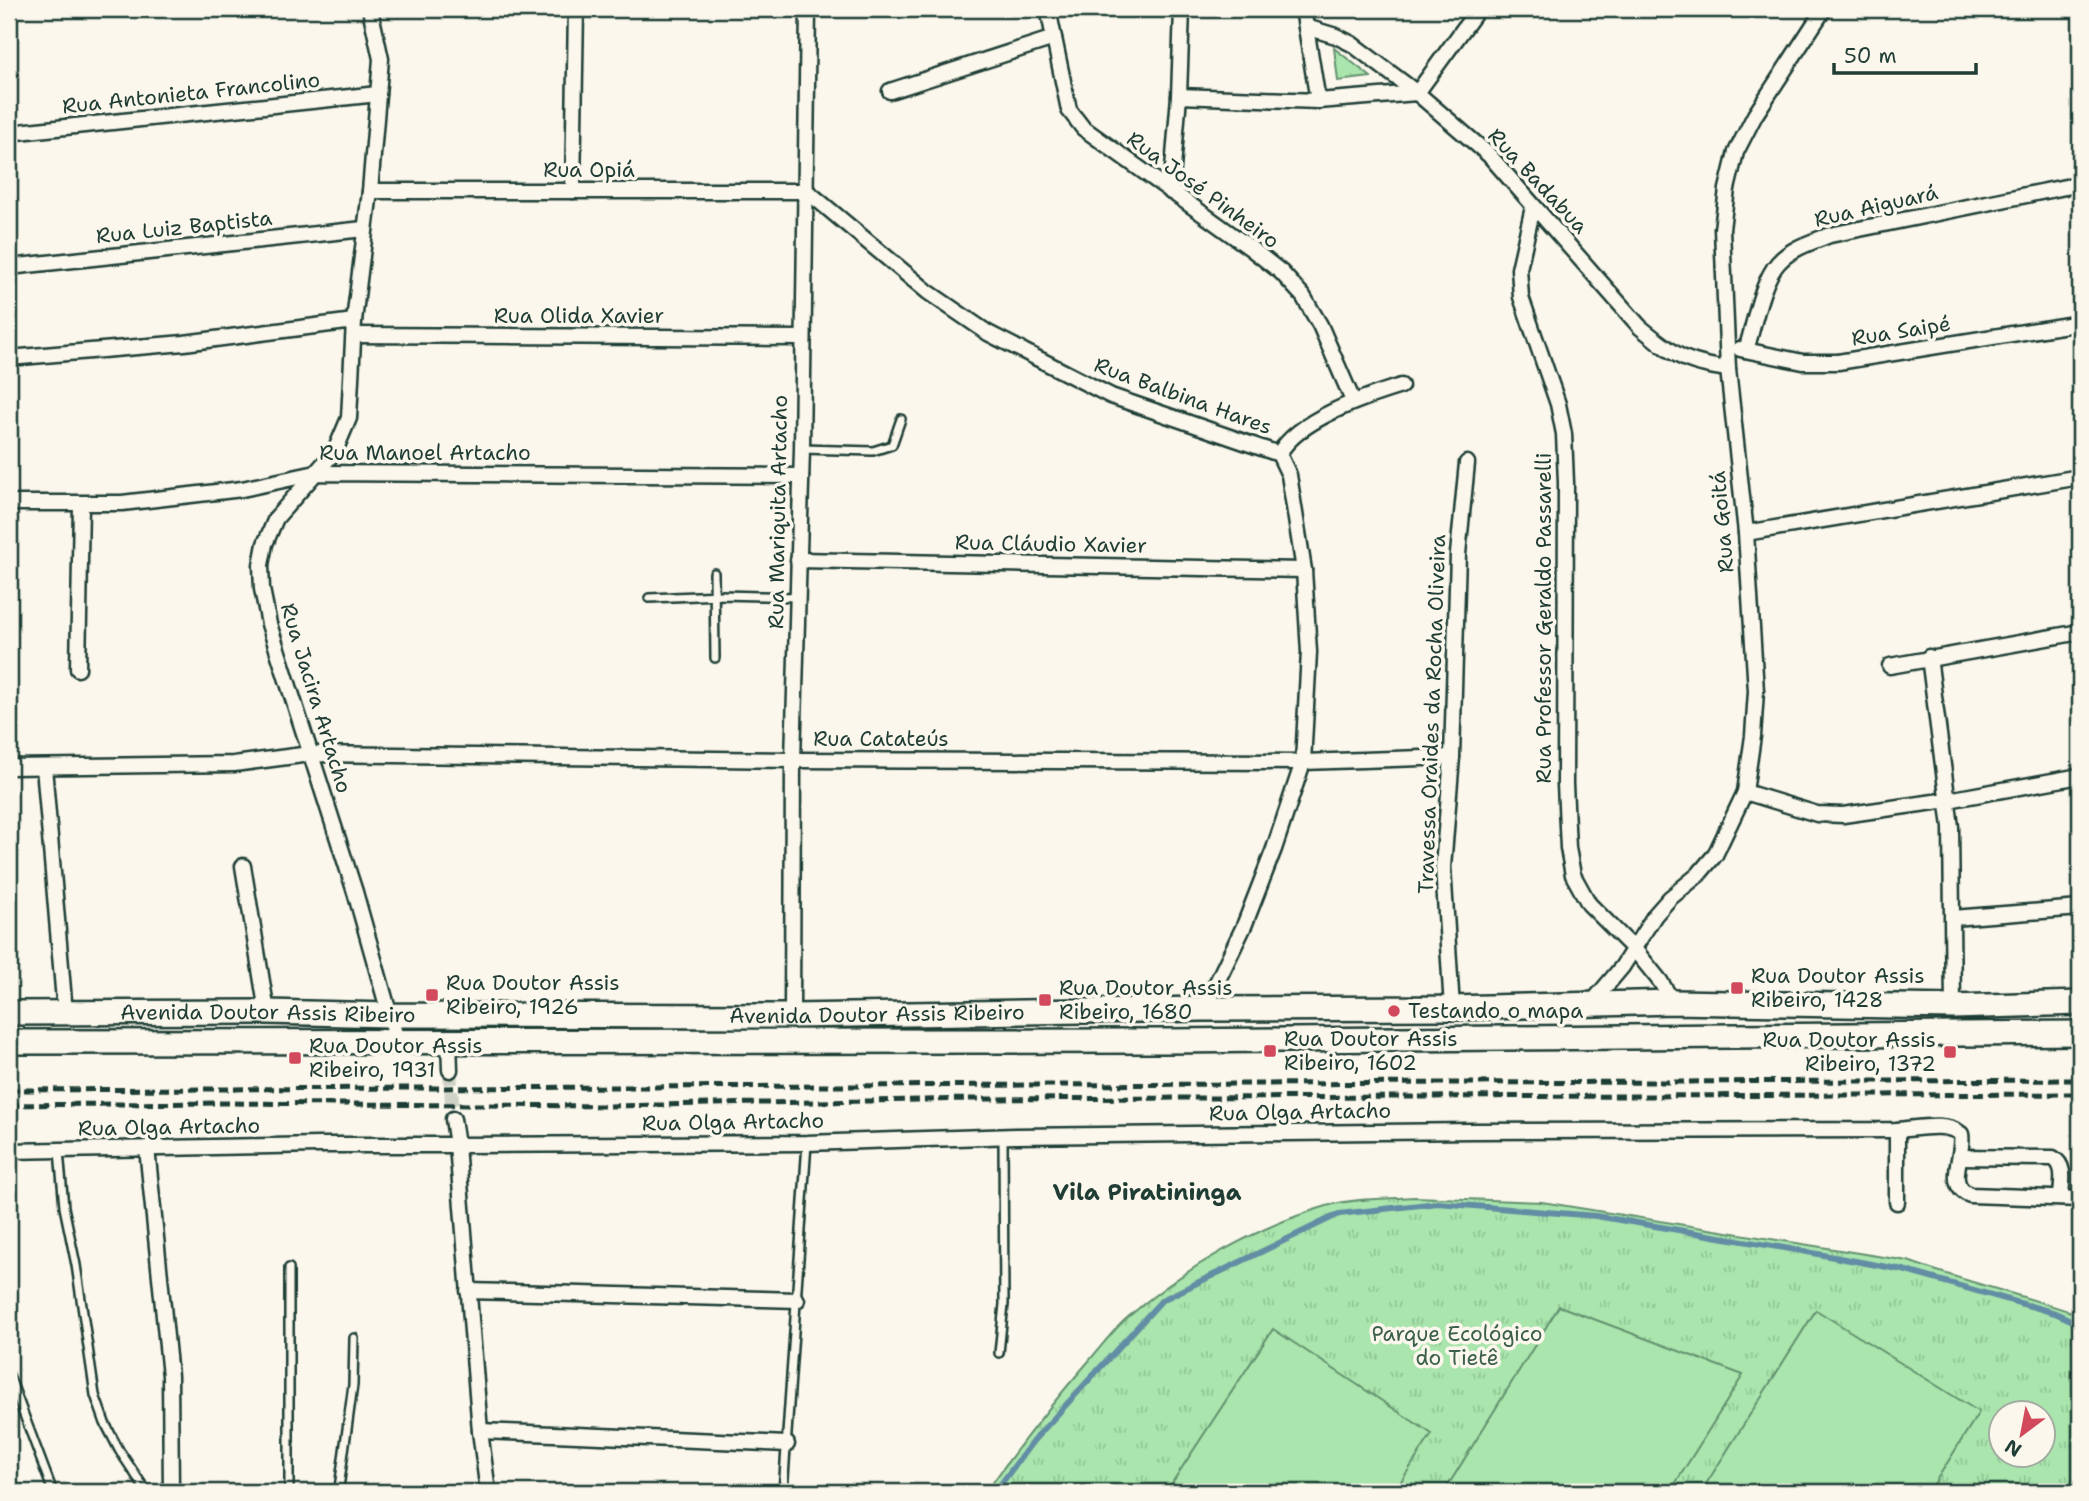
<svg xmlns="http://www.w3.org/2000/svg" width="2089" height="1501" font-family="'Shantell Sans',sans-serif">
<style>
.grass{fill:url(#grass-tufts);stroke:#649170;stroke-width:2;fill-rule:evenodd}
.pitch{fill:#a9e5ac;stroke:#649170;stroke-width:2}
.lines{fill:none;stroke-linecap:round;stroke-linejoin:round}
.stream{stroke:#638da4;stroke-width:6}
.street-tunnel{stroke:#cfd2c7;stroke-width:14;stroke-dasharray:14 7;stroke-linecap:butt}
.lane-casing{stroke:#1f3d34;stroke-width:12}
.street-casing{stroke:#1f3d34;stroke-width:19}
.primary-casing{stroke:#1f3d34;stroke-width:28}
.lane{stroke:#fbf7ec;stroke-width:7}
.street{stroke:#fbf7ec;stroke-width:14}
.primary{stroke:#fbf7ec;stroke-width:23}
.rail{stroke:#1f3d34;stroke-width:5;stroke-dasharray:10 5;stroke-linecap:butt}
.poi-dot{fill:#d1495b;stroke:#fbf7ec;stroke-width:2.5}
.labels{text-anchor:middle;stroke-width:7;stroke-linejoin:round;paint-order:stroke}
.street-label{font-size:21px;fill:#1f3d34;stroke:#fbf7ec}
.poi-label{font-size:21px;fill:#1f3d34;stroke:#fbf7ec;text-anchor:start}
.park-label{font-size:21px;fill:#3b5f4c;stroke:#fbf7ec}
.neighbourhood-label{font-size:23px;font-weight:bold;fill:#1f3d34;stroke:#fbf7ec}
</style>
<defs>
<pattern id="grass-tufts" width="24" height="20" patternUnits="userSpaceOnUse" patternTransform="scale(1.75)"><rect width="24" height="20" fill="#a9e5ac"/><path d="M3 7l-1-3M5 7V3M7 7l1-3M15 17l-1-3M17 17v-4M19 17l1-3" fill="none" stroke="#91c595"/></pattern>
</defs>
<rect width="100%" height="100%" fill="#fbf7ec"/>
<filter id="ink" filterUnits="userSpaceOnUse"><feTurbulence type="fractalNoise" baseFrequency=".0143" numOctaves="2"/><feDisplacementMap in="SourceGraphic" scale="14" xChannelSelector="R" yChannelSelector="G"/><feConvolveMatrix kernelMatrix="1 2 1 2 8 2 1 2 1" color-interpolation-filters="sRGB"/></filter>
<g filter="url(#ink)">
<g class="grass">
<path d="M1334,48l37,29 -33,4z"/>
<path d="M1415,1197l127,5 366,59c57,21 115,34 172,54v177h-1094c32,-45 65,-88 102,-130 12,-14 24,-31 39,-44 57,-50 130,-92 203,-113 25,-7 59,-6 85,-8zM2002,1414h42v42h-42z"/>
</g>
<g class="pitch">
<path d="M1559,1306l184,69 -73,117h-226z"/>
<path d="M1816,1310l163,102 -50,80h-228z"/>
<path d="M1273,1329l159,105 -38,58h-228z"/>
</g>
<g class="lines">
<path class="stream" d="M995,1492l38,-51 129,-141 177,-86 99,-11 158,13 206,35 101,19 152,43 25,11"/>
<path class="street-tunnel" d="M450,1070l3,49"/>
<g class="lane-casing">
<g id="lane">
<path d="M802,449l71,2 19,-6 9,-26"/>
<path d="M714,573l1,85"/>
<path d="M649,598l72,-3 76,2"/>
<path d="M59,1151l5,56 12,58 19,130 10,28 14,27 28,42"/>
<path d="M289,1268v224"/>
<path d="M999,1353l5,-49 -1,-167"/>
<path d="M9,1375l44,117"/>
<path d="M336,1492l3,-4 14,-103 1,-47"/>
<path d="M783,1492l24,-349"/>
</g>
</g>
<g class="street-casing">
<g id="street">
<path d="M370,9l11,50 -11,132 -16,130 -5,97 -14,33 -59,67 -11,26 -4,21 1,24 7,35 86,268 42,149"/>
<path d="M1048,9l21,101 14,18 166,119 32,25 22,24 17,29 33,76"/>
<path d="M1303,9l15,92"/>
<path d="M1306,27l30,9 16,8 65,49 72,62 151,172c34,28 44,36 88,42"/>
<path d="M890,91l164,-53"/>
<path d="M1417,93l61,-84"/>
<path d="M1179,96l139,5 99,-8"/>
<path d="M9,133l369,-39"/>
<path d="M370,191h437"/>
<path d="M573,191l3,-182"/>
<path d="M807,191l121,101 60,41 123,63 168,58 10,21 15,95 5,82 -6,110 -29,87 -30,77 -40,83"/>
<path d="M1171,192l8,-96 3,-87"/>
<path d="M1533,207l-14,62 2,28 37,107 6,30 2,49 -1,301 3,64 5,27 16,29 46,46 25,31 13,21"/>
<path d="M9,267l355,-38"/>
<path d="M355,335l448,3"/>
<path d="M1740,349l63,13h35l242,-39"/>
<path d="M1746,350c8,-24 15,-68 32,-87 13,-15 34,-21 52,-28l250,-51"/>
<path d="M9,358l175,-15 170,-22"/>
<path d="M1279,454c19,-35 86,-57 122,-68"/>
<path d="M9,503h113l120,-14 74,-16 485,3"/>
<path d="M1746,533l334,-56"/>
<path d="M798,560l506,10"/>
<path d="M1929,657l22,170 2,180"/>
<path d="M1890,666l190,-34"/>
<path d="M78,669l3,-164"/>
<path d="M9,767l225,-3 76,-10 483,6 510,2 149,-5"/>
<path d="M44,767l21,246"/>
<path d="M1745,792l72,22 26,1 105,-15 132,-24"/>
<path d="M243,866l24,146"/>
<path d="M1953,918l127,-10"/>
<path d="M1590,1005l32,-38 33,-52 15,-17 28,-23 17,-20 30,-63 8,-56 3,-45 -10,-158 -18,-164 -6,-140 5,-40 9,-37 19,-37 69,-106"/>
<path d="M1452,1008l-9,-141 9,-110 6,-203 9,-91"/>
<path d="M792,1016l1,-256 9,-311 6,-440"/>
<path d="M449,1040l1,30"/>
<path d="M1897,1130v72"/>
<path d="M147,1148l23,228 1,116"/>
<path d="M9,1151l309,-6h139l-4,-26"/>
<path d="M1961,1157l92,1c14,8 8,26 8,40"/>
<path d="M468,1291l329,9"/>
<path d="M480,1431l307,13"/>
<path d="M488,1492l-8,-61 -23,-286 350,-2 208,-7 457,-5 425,-1c19,-1 49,-9 64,4 4,22 -17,51 9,61l110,4"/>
</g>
</g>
<g class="primary-casing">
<g id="primary">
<path id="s1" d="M9,1013l258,-1 122,3 403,1 412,-7 248,-1 221,-6 280,5 127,-4"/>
<path d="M9,1042l1157,-1 914,-8"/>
</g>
</g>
<use href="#lane" class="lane"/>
<use href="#street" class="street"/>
<use href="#primary" class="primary"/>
<g class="rail">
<path d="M9,1090l2071,-10"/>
<path d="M9,1105l209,-2 389,3 365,-7 1108,-5"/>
</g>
</g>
</g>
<g class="poi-dot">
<rect x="1730" y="981" width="14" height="14" rx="3.5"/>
<rect x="425" y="988" width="14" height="14" rx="3.5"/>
<rect x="1038" y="993" width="14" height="14" rx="3.5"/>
<circle cx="1394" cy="1011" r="7"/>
<rect x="1263" y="1044" width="14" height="14" rx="3.5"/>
<rect x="1943" y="1045" width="14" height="14" rx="3.5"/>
<rect x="288" y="1051" width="14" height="14" rx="3.5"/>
</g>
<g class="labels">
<g class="street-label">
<text transform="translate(191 93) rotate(-6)" y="7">Rua Antonieta Francolino</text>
<text x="589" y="177">Rua Opiá</text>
<text transform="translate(1538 181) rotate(47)" y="7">Rua Badabua</text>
<text transform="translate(1203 190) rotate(36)" y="7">Rua José Pinheiro</text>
<text transform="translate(1876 206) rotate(-13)" y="7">Rua Aiguará</text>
<text transform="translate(184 227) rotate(-6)" y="7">Rua Luiz Baptista</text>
<text x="579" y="323">Rua Olida Xavier</text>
<text transform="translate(1901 331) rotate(-9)" y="7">Rua Saipé</text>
<text transform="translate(1183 396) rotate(20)" y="7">Rua Balbina Hares</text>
<text x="425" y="460">Rua Manoel Artacho</text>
<text transform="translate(778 512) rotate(-89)" y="7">Rua Mariquita Artacho</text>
<text transform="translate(1722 522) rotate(-95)" y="7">Rua Goitá</text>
<text transform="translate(1051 544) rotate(1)" y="7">Rua Cláudio Xavier</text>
<text transform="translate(1544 618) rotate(-90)" y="7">Rua Professor Geraldo Passarelli</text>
<text transform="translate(316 698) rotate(73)" y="7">Rua Jacira Artacho</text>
<text transform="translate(1432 714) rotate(-88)" y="7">Travessa Oraides da Rocha Oliveira</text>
<text x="881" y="746">Rua Catateús</text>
<text dy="7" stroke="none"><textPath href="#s1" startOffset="259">Avenida Doutor Assis Ribeiro</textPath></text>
<text dy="7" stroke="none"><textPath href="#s1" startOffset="868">Avenida Doutor Assis Ribeiro</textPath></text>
<text transform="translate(1300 1112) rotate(-1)" y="7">Rua Olga Artacho</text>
<text transform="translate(733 1122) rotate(-1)" y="7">Rua Olga Artacho</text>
<text transform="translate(169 1127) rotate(-1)" y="7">Rua Olga Artacho</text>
</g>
<g class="poi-label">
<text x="1751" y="983">Rua Doutor Assis<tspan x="1751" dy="24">Ribeiro, 1428</tspan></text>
<text x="446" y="990">Rua Doutor Assis<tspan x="446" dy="24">Ribeiro, 1926</tspan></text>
<text x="1059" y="995">Rua Doutor Assis<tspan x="1059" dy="24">Ribeiro, 1680</tspan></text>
<text x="1408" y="1018">Testando o mapa</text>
<text x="1284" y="1046">Rua Doutor Assis<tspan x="1284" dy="24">Ribeiro, 1602</tspan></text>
<text x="1936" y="1047" text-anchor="end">Rua Doutor Assis<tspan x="1936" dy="24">Ribeiro, 1372</tspan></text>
<text x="309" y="1053">Rua Doutor Assis<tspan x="309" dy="24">Ribeiro, 1931</tspan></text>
</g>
<g class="park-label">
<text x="1457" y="1341">Parque Ecológico<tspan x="1457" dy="24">do Tietê</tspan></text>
</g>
<g class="neighbourhood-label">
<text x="1147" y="1200">Vila Piratininga</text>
</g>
</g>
<rect width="2089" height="1501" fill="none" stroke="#fbf7ec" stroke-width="35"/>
<rect x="18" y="18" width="2054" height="1466" fill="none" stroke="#1f3d34" stroke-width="2.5" filter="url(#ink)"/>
<g transform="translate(2022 1434) rotate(212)"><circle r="33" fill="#fbf7ec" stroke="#a3ada2" stroke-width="2"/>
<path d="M0-5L12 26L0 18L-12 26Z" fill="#d1495b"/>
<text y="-10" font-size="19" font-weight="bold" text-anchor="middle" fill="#1f3d34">N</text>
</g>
<path d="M1834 63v10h142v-10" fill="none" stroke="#1f3d34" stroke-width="3.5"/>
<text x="1844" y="63" font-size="21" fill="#1f3d34" stroke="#fbf7ec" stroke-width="5" paint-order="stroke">50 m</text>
</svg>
